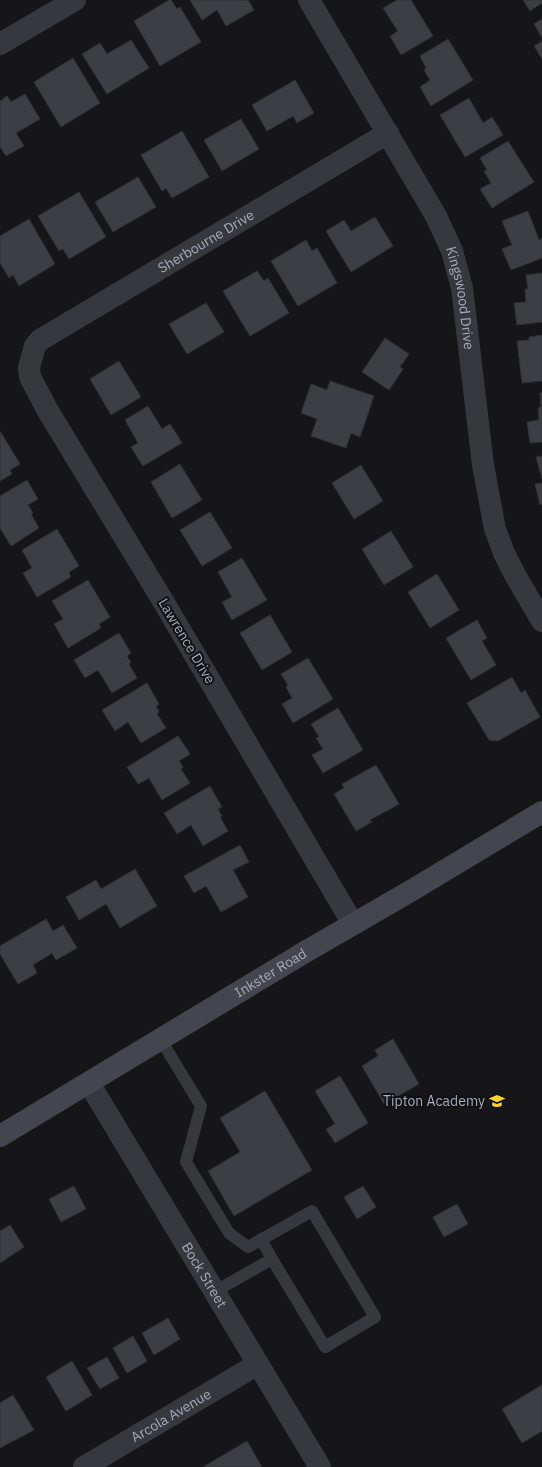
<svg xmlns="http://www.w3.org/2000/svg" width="542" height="1467" font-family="'IBM Plex Sans',sans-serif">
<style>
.building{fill:#3d3e43;stroke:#303035}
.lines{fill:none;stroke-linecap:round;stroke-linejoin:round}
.service{stroke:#37373e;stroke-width:12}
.minor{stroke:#37373e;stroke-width:22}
.secondary{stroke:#44454e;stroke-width:22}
.labels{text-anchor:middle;stroke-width:4;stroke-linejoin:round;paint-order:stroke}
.street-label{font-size:14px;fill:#a7aaba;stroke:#111113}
.poi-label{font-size:14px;fill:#a7aaba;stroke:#111113;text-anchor:end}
</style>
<rect width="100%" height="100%" fill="#161618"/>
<g class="building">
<path d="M169,0h2l6,9 3,-2 21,35 -41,24 -26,-45z"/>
<path d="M190,0h58l6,10 -28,16 -9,-16 -15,10z"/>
<path d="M397,0h14l22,36 -32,19 -11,-19 8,-5 -15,-23z"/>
<path d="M523,0h19v3l-12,8z"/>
<path d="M542,19v19l-8,-14z"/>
<path d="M448,39l25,41 -42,26 -11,-19 10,-7 -6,-10 2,-2 -6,-12z"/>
<path d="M131,40l18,28 -42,26 -25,-40 18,-11 7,11z"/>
<path d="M542,41v18l-8,-13z"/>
<path d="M73,58l27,45 -39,24 -27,-45z"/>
<path d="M295,80l19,33 -17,10 -4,-7 -26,15 -15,-26z"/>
<path d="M25,94l15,25 -24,14 8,13 -18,10 -6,-9v-46l7,-5 4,6z"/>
<path d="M469,98l14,25 9,-6 11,18 -38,22 -25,-42z"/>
<path d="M241,119l18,30 -37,22 -18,-31z"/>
<path d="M182,131l27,46 -37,21 -6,-10 -4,3 -21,-36z"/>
<path d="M508,141l26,41 -42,26 -12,-19 11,-6 -7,-12 3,-1 -7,-12z"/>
<path d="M138,177l18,30 -43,25 -18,-30z"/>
<path d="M79,192l27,45 -37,22 -6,-10 -4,2 -21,-35z"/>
<path d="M528,211l11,29 3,-2v20l-31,12 -9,-21 10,-4 -10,-24z"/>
<path d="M375,217l18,29 -42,26 -25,-41 18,-11 7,11z"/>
<path d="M29,219l26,45 -36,22 -6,-11 -4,3 -9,-15v-27z"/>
<path d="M306,240l6,11 5,-3 20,35 -39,23 -27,-45z"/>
<path d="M257,271l7,10 4,-3 21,35 -39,23 -27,-45z"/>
<path d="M542,273v49l-25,3 -3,-22 12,-1 -1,-13h3l-2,-14z"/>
<path d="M206,303l18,29 -37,22 -18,-30z"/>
<path d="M542,335v46l-20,2 -5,-42 12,-1v-3z"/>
<path d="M385,338l24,16 -9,13 3,2 -14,21 -27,-18z"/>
<path d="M119,361l22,36 -30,18 -21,-36z"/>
<path d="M330,381l44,15 -14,41 -9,-4 -5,15 -35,-12 6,-17 -16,-6 10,-29 16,6z"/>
<path d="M540,393h2v49l-12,1 -3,-21 12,-2 -1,-12 3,-1z"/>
<path d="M148,406l14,23 8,-5 12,19 -39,23 -12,-19 7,-4 -13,-23z"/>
<path d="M0,431l20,33 -10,6 2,4 -12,7z"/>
<path d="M542,456v23l-6,-22z"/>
<path d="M180,464l22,36 -30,18 -21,-36z"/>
<path d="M361,465l22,36 -29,18 -22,-36z"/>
<path d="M27,480l11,19 -10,6 5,8 -2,1 8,14 -28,18 -11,-18v-32z"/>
<path d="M542,483v21l-2,1 -5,-21z"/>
<path d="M210,512l22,36 -30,18 -22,-36z"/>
<path d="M57,529l22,37 -10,6 2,5 -34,20 -14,-24 9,-5 -10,-18z"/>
<path d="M391,531l22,36 -29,18 -22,-36z"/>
<path d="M242,558l25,42 -35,20 -10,-18 10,-5 -14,-25z"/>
<path d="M437,574l22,36 -29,18 -22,-36z"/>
<path d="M88,580l22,37 -11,7 2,4 -33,20 -14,-24 9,-5 -11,-18z"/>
<path d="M270,615l22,37 -30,18 -22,-37z"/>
<path d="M477,620l10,18 -5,3 14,24 -25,15 -25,-42z"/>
<path d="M119,633l12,20 -4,3 4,6 -2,2 8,14 -25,15 -14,-23 -13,8 -11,-18z"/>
<path d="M308,658l25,41 -40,24 -11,-19 10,-6 -6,-11 2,-2 -7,-11z"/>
<path d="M512,677l9,16 4,-3 15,27 -42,24 -9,-1 -22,-37z"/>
<path d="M147,683l12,21 -3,2 3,6 -2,2 9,14 -25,15 -13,-21 -13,9 -13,-21z"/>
<path d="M338,708l25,42 -40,23 -11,-18 11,-6 -7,-11 3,-1 -8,-13z"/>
<path d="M178,736l12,18 -11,7 4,6 -2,2 9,14 -28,17 -13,-22 -11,6 -11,-17z"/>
<path d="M376,765l23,39 -29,16 2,2 -16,9 -22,-37 10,-6 -2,-4z"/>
<path d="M210,786l12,21 -4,2 4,7 -2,1 8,14 -25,15 -12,-21 -14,9 -13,-21z"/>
<path d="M240,845l9,17 -16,8 15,27 -27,15 -15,-26 -12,7 -10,-17z"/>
<path d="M135,869l22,37 -37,22 -14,-24 -27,16 -13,-23 30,-17 5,9z"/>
<path d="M46,919l7,12 10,-6 14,23 -21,12 -4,-7 -19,12 4,8 -19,11 -18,-30v-8z"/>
<path d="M393,1039l26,45 -35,20 -22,-38 16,-10 -3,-6z"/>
<path d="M340,1076l28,47 -33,20 -9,-14 9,-5 -20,-33z"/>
<path d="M265,1091l47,79 -78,46 -26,-45 32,-19 -20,-34z"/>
<path d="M74,1186l12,23 -25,13 -12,-23z"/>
<path d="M363,1186l13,21 -19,12 -13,-22z"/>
<path d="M457,1204l11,20 -24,13 -11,-20z"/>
<path d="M10,1225l14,22 -24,16v-32z"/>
<path d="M168,1318l12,21 -26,16 -12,-22z"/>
<path d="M133,1336l14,25 -20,12 -14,-25z"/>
<path d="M107,1357l12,21 -19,11 -13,-21z"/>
<path d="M72,1361l20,34 -26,16 -20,-34z"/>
<path d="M542,1385v46l-20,12 -20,-34z"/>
<path d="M13,1395l21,35 -34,18v-45z"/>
<path d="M247,1441l15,26h-59z"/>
</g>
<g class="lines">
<g class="service">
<path d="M161,1040l40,66 -15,56 43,71 19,14 64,-36 63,106 -50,30 -53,-88 -58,33"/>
<path d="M261,1239l11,20"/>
</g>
<g class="minor">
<path id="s1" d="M309,0l127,216 16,35 10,37 21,177 12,64 9,24 11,22 27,46"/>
<path d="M0,44l75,-44"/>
<path id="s2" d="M353,924l-187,-318 -118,-195 -18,-34 -1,-10 6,-21 5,-6 348,-207"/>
<path id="s3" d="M89,1083l231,384"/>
<path id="s4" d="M84,1467l174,-103"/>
</g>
<path class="secondary" id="s5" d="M0,1136l305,-184 104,-60 133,-80"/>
</g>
<defs>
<g id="school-bare" transform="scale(1.2)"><path d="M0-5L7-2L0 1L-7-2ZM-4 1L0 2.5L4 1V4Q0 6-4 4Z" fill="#ffd327" stroke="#111113" stroke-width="2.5" paint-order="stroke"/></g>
</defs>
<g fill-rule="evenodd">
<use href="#school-bare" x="497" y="1101"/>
</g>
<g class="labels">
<g class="street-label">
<text dy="5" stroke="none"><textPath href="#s2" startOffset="868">Sherbourne Drive</textPath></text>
<text dy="5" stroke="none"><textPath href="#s1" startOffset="337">Kingswood Drive</textPath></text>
<text transform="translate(187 641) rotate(59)" y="5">Lawrence Drive</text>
<text dy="5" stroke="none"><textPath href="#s5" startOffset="316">Inkster Road</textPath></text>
<text dy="5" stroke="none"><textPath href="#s3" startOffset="224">Bock Street</textPath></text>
<text dy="5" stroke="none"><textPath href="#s4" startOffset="101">Arcola Avenue</textPath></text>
</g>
<g class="poi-label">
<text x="485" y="1106">Tipton Academy</text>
</g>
</g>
</svg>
